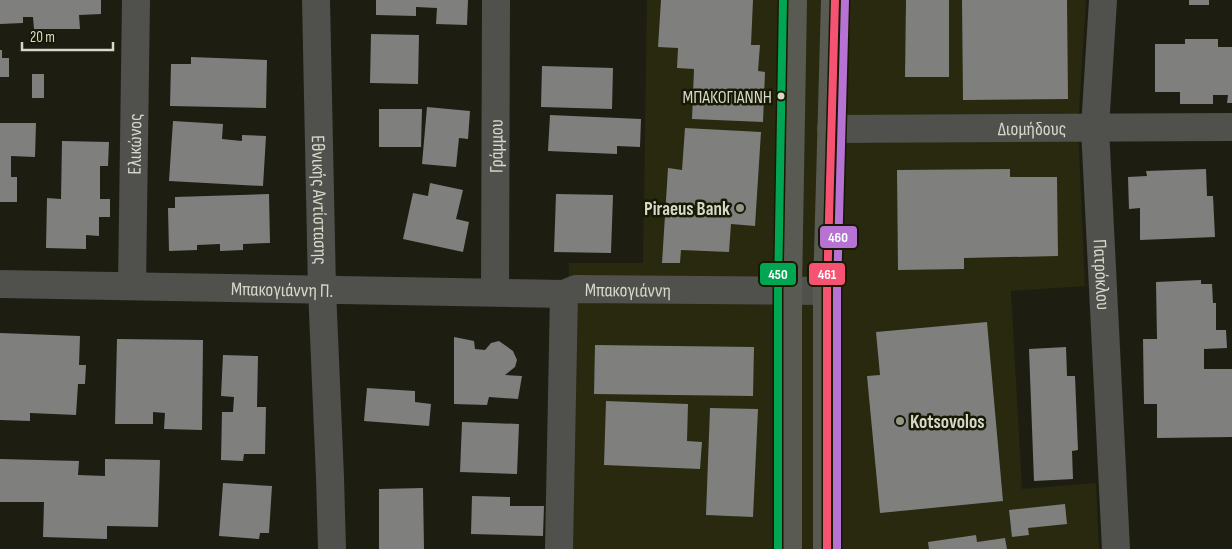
<svg xmlns="http://www.w3.org/2000/svg" width="1232" height="549" font-family="'Sofia Sans Condensed',sans-serif">
<style>
.built{fill:#28290e}
.building{fill:#7f7f7e}
.lines{fill:none;stroke-linecap:round;stroke-linejoin:round}
.minor{stroke:#50504c;stroke-width:28}
.major{stroke:#595a52;stroke-width:28}
.bus-1-casing{stroke:#181904;stroke-width:11}
.bus-2-casing{stroke:#181904;stroke-width:11}
.bus-3-casing{stroke:#181904;stroke-width:11}
.bus-1{stroke:#f65372;stroke-width:8}
.bus-2{stroke:#b673d3;stroke-width:8}
.bus-3{stroke:#00a651;stroke-width:8}
.bus-dot{fill:#d6d8ca;stroke:#181904;stroke-width:2}
.poi-dot{fill:#959789;stroke:#181904;stroke-width:2}
.labels{text-anchor:middle;stroke-width:5;stroke-linejoin:round;paint-order:stroke}
.bus-label{font-size:18px;fill:#d6d8ca;stroke:#181904;text-anchor:end}
.street-label{font-size:19px;fill:#d6d8ca;stroke:#181904}
.poi-label{font-size:19px;font-weight:bold;fill:#d6d8ca;stroke:#181904;text-anchor:end}
.line-badge{stroke:#181904;stroke-width:2}
.badge-label{font-size:14px;text-anchor:middle;font-weight:bold;fill:#fff}
</style>
<rect width="100%" height="100%" fill="#1d1e11"/>
<path class="built" d="M647,0h439l-8,127 7,159 -74,5 11,198 74,-6 3,66h-536l6,-286h74z"/>
<g class="building">
<path d="M0,0h101v14l-22,1 1,14h-46l-1,-12h-10v6l-23,1z"/>
<path d="M376,0h92l-1,25 -31,-1 1,-16 -21,-1v9l-40,-1z"/>
<path d="M661,0h92l-2,45h9l-2,26 7,1 -2,50 -71,-3 2,-50 -17,-1 1,-20 -20,-1z"/>
<path d="M906,0h43v77h-44z"/>
<path d="M962,0h105l1,99 -105,1z"/>
<rect x="1189" y="0" width="20" height="5"/>
<path d="M371,34l48,1 -1,49 -48,-1z"/>
<path d="M1185,39h33v8h14v56h-5l1,-8h-15v9h-33v-12h-25v-48h30z"/>
<path d="M0,50h2v8h7v19h-9z"/>
<path d="M191,57l76,3 -1,48 -96,-2 1,-42h20z"/>
<path d="M542,66l71,2 -1,41 -71,-2z"/>
<rect x="32" y="74" width="12" height="24"/>
<path d="M427,107l43,4 -2,28 -9,-1 -3,29 -34,-3z"/>
<path d="M379,109h43l-1,38h-42z"/>
<path d="M550,115l91,4 -1,28 -23,-1v8l-69,-3z"/>
<path d="M173,121l50,3 -1,15 20,2v-6l24,1 -3,50 -94,-5z"/>
<path d="M0,123h36l-1,34 -24,-1v21h6v25h-17z"/>
<path d="M685,128l76,4 -6,94 -24,-2 -2,28 -48,-2 -1,13h-18l6,-95 14,2z"/>
<path d="M62,141l47,1 -1,24h-8v33h10v18h-11v19l-13,-1v14l-40,-1 1,-50 14,1z"/>
<path d="M1010,169v8h47l1,79 -94,2v11l-66,1 -1,-100z"/>
<path d="M1206,169l1,27h6l2,41 -75,3v-32l-11,1 -1,-32 19,-1 -1,-5z"/>
<path d="M430,183l33,7 -7,29 13,3 -6,30 -60,-13 10,-46 15,3z"/>
<path d="M269,194l1,49 -27,1v6l-23,1v-7l-23,1v5l-28,1 -1,-43h7v-11z"/>
<path d="M556,194l57,1 -2,58 -57,-1z"/>
<path d="M1201,280v4h11l1,19h3v27h10l1,18 -23,1v20h28v68l-75,1v-34h-13l-1,-65h14l-1,-57z"/>
<path d="M987,322l16,179 -123,12 -13,-137 13,-1 -4,-43z"/>
<path d="M0,333l80,3 -1,29h7l-1,19h-7l-2,31 -46,-2v8l-30,-1z"/>
<path d="M454,337l20,4 1,8 10,1 6,-7 8,-2 14,10 4,9 -2,7 -10,8 17,1 -4,23 -29,-2 -2,8 -33,-1z"/>
<path d="M117,339l86,1 -1,90 -38,-1 1,-16 -12,-1v12h-38z"/>
<path d="M595,345l159,2 -1,49 -159,-2z"/>
<path d="M1066,347l1,29h8l3,74 -6,1 1,28 -39,2 -5,-132z"/>
<path d="M223,355l35,1 -1,51h9l-1,47h-21l-1,7 -22,-1 1,-48h11l1,-15 -13,-1z"/>
<path d="M367,388l48,3v11l16,2 -2,22 -65,-5z"/>
<path d="M606,401l82,3 -1,37 15,1 -2,27 -96,-4z"/>
<path d="M710,408l48,1 -5,108 -47,-2z"/>
<path d="M462,422l57,2 -2,50 -57,-2z"/>
<path d="M0,459l79,2 -1,14 27,1v-17l55,1 -2,67 -51,-1v13l-64,-2 1,-35h-44z"/>
<path d="M223,483l49,3 -3,47h-9l-1,6 -40,-3z"/>
<path d="M423,488l1,61h-45v-60z"/>
<path d="M472,496l38,1v9h34l-1,30 -72,-2z"/>
<path d="M1065,504l2,20 -39,4 1,7 -17,2 -3,-27z"/>
<path d="M976,535l1,7 28,-4 2,11h-78l-1,-7z"/>
</g>
<g class="lines">
<g class="minor">
<path id="s1" d="M316,0l6,289 8,188 2,72"/>
<path id="s2" d="M1103,0l-8,128 21,421"/>
<path id="s3" d="M831,129l401,-2"/>
<path id="s4" d="M0,284l564,10 12,-5 251,2"/>
<path id="s5" d="M132,286l4,-286"/>
<path id="s6" d="M495,292l1,-292"/>
<path d="M559,549l5,-255"/>
</g>
<g class="major">
<path d="M788,549v-258l5,-291"/>
<path d="M827,549v-258l8,-291"/>
</g>
<g class="bus-1-casing">
<path id="bus-1" d="M827,549v-258l8,-291"/>
</g>
<g class="bus-2-casing">
<path id="bus-2" d="M837,549v-258l8,-291"/>
</g>
<g class="bus-3-casing">
<path id="bus-3" d="M778,549v-258l5,-291"/>
</g>
<use href="#bus-1" class="bus-1"/>
<use href="#bus-2" class="bus-2"/>
<use href="#bus-3" class="bus-3"/>
</g>
<circle class="bus-dot" cx="781" cy="96" r="4.5"/>
<g class="poi-dot">
<circle cx="740" cy="208" r="5"/>
<circle cx="900" cy="421" r="5"/>
</g>
<g class="labels">
<g class="bus-label">
<text x="772" y="103">ΜΠΑΚΟΓΙΑΝΝΗ</text>
</g>
<g class="street-label">
<text dy="7" stroke="none"><textPath href="#s3" startOffset="201">Διομήδους</textPath></text>
<text dy="7" stroke="none"><textPath href="#s5" startOffset="142">Ελικώνος</textPath></text>
<text dy="7" stroke="none"><textPath href="#s6" startOffset="146">Γράμμου</textPath></text>
<text dy="7" stroke="none"><textPath href="#s1" startOffset="200">Εθνικής Αντίστασης</textPath></text>
<text dy="7" stroke="none"><textPath href="#s2" startOffset="275">Πατρόκλου</textPath></text>
<text dy="7" stroke="none"><textPath href="#s4" startOffset="282">Μπακογιάννη Π.</textPath></text>
<text dy="7" stroke="none"><textPath href="#s4" startOffset="629">Μπακογιάννη</textPath></text>
</g>
<g class="poi-label">
<text x="730" y="215">Piraeus Bank</text>
<text x="910" y="428" text-anchor="start">Kotsovolos</text>
</g>
</g>
<g class="line-badge">
<rect x="819" y="225" width="39" height="24" rx="5" fill="#b673d3"/>
<rect x="808" y="262" width="38" height="24" rx="5" fill="#f65372"/>
<rect x="759" y="262" width="38" height="24" rx="5" fill="#00a651"/>
</g>
<g class="badge-label">
<text x="838" y="242">460</text>
<text x="827" y="279">461</text>
<text x="778" y="279">450</text>
</g>
<path d="M22 42v8h91v-8" fill="none" stroke="#d6d8ca" stroke-width="2.5"/>
<text x="30" y="42" font-size="15" fill="#d6d8ca" stroke="#181904" stroke-width="4" paint-order="stroke">20 m</text>
</svg>
